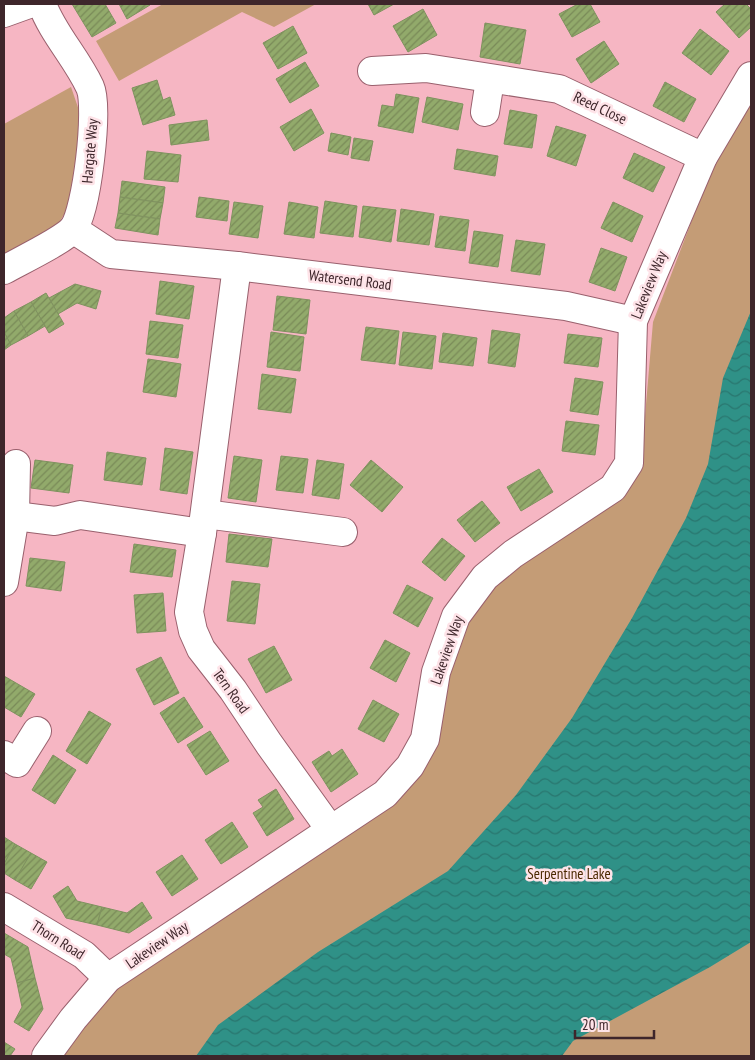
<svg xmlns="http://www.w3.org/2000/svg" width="755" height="1060" font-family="'PT Sans Narrow',sans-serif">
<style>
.green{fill:#c49c76}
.water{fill:url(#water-waves)}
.building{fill:url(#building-hatch);stroke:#7f925f}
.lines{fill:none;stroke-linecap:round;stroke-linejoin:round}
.minor-casing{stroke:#99606d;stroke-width:30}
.minor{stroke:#fff;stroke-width:28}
.labels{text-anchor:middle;stroke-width:5;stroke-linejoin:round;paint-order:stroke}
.street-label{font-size:15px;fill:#3e262b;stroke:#fee3e8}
.park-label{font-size:15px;fill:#4b2900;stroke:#fee3e8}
</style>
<defs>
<pattern id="water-waves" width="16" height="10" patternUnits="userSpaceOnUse" patternTransform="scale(1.25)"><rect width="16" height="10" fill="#2f9187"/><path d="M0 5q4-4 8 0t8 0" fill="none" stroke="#29766f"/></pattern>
<pattern id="building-hatch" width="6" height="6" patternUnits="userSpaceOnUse" patternTransform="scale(1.25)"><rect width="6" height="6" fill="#92aa6b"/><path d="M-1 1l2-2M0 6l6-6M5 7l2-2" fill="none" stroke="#798a58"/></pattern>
</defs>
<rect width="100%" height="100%" fill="#f6b6c3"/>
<g class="green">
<path d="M163,4h153l-42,23 -32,-15 -123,69 -23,-40z"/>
<path d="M71,87l11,32 -14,89 -14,23 -50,29v-136z"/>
<path d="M751,98v958h-691l56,-69 259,-171 95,-203 28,-35 110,-70 19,-21 14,-24 12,-141 52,-136 27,-56z"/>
</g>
<path class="water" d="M751,311v631l-41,25 -137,74 -11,15h-366l22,-31 100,-73 130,-81 68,-76 56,-77 60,-100 54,-100 22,-54 15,-86z"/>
<g class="building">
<path d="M72,4h33l11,19 -24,14z"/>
<path d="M119,4h30l1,1 -23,14z"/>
<path d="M368,4h26l-20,11z"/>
<path d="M578,4h12l10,18 -28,15 -13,-23z"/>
<path d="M725,4h21l5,5v18l-12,11 -23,-26z"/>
<path d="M423,9l14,26 -29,17 -15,-26z"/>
<path d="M485,23l41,7 -6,34 -40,-7z"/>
<path d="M293,26l14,27 -29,16 -15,-26z"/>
<path d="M700,29l29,22 -18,24 -29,-22z"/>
<path d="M604,41l15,23 -28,19 -15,-24z"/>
<path d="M305,62l14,24 -29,17 -14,-24z"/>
<path d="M157,80l6,20 7,-3 5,18 -32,10 -11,-37z"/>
<path d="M665,82l31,17 -12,23 -31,-16z"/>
<path d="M396,94l23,4 -6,35 -35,-7 4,-21 12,2z"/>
<path d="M427,97l36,7 -5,26 -36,-8z"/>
<path d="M311,109l13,24 -30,18 -14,-24z"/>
<path d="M510,110l27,5 -5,33 -28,-4z"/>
<path d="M207,120l2,20 -38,5 -2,-20z"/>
<path d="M556,126l30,9 -10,31 -29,-10z"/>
<path d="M331,133l20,4 -3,18 -20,-4z"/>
<path d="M354,138l19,3 -4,20 -18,-3z"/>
<path d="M457,149l41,7 -3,20 -41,-7z"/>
<path d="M147,151l34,4 -3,27 -34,-3z"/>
<path d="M634,153l31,14 -12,25 -30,-14z"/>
<path d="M122,181l43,6 -2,16 -43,-6z"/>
<path d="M120,197l43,6 -3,16 -42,-6z"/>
<path d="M199,197l30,4 -2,20 -31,-4z"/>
<path d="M325,201l32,5 -4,31 -33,-4z"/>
<path d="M234,202l29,4 -5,32 -29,-4z"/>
<path d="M289,202l29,5 -4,31 -30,-4z"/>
<path d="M613,202l30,14 -11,26 -31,-14z"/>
<path d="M363,206l33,4 -5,32 -32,-5z"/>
<path d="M401,209l33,5 -5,31 -32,-4z"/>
<path d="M118,213l42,6 -2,16 -43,-7z"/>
<path d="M440,216l29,4 -4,31 -30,-4z"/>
<path d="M474,231l29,4 -5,32 -29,-4z"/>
<path d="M516,240l29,4 -5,31 -29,-4z"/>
<path d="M601,248l26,9 -12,34 -26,-9z"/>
<path d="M160,281l34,5 -5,33 -33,-5z"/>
<path d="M75,284l26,7 -5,18 -19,-6 -19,11 -9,-16z"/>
<path d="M46,293l18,31 -15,9 -18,-31z"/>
<path d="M277,296l33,4 -4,34 -33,-4z"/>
<path d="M31,302l14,24 -17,10 -14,-25z"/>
<path d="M14,311l14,25 -17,9 -7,-13v-14z"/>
<path d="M150,321l33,4 -5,33 -32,-4z"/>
<path d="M366,327l33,4 -4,33 -34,-4z"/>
<path d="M492,330l28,4 -5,33 -27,-4z"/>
<path d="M4,332l7,13 -7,5z"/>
<path d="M271,332l33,5 -4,34 -33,-4z"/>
<path d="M403,332l33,4 -4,33 -33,-4z"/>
<path d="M443,333l34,5 -4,28 -34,-4z"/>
<path d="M568,334l34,4 -4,29 -34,-4z"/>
<path d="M148,359l33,5 -5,33 -33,-5z"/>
<path d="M262,374l34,5 -5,34 -33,-4z"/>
<path d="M575,378l28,4 -5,33 -28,-4z"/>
<path d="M566,421l33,4 -4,30 -33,-4z"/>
<path d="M165,448l28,4 -6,42 -27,-4z"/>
<path d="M107,452l39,6 -4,27 -38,-5z"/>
<path d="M234,456l28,4 -6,42 -28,-4z"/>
<path d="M281,456l27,3 -5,34 -27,-3z"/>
<path d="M35,460l38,5 -4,28 -38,-5z"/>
<path d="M317,460l27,4 -5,35 -27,-4z"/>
<path d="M371,460l32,27 -21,25 -32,-27z"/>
<path d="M539,469l14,23 -32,19 -14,-24z"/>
<path d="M482,501l18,22 -25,19 -18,-22z"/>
<path d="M229,534l43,5 -4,28 -42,-5z"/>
<path d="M442,538l23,18 -20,25 -23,-19z"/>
<path d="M134,544l42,6 -4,27 -42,-5z"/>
<path d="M30,558l35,4 -4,29 -35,-5z"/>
<path d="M232,581l28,3 -5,40 -28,-3z"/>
<path d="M407,585l26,13 -15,29 -25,-14z"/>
<path d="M163,593l3,38 -29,2 -3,-38z"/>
<path d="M385,640l25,13 -14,29 -26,-14z"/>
<path d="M274,646l18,34 -26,13 -18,-34z"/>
<path d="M161,657l18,36 -25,12 -18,-36z"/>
<path d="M4,676l31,18 -14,23 -17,-10z"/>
<path d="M184,697l19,30 -25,16 -18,-30z"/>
<path d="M373,700l26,14 -15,28 -26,-13z"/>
<path d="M89,711l22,13 -24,40 -21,-13z"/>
<path d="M210,731l19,30 -23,14 -19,-30z"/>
<path d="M342,749l16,25 -27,18 -19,-30 17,-11 3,5z"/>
<path d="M53,755l23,15 -21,34 -23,-14z"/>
<path d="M276,789l18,30 -27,17 -14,-23 10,-6 -5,-7z"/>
<path d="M232,822l16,25 -27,17 -16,-24z"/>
<path d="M4,837l11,7 -11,20z"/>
<path d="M15,844l16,9 -16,27 -11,-7v-9z"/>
<path d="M31,853l16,9 -16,27 -16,-9z"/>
<path d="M182,855l16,24 -26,17 -16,-24z"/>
<path d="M68,886l9,15 25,6 -5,18 -31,-7 -13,-22z"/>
<path d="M142,902l10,16 -23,15 -32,-8 5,-18 25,6z"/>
<path d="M4,933l24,14 7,31 -18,5 -6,-25 -7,-4z"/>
<path d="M35,978l8,31 -14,22 -15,-9 8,-15 -5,-24z"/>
<path d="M4,1042l11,7 -5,7h-6z"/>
</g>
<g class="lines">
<g class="minor-casing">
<g id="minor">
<path d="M4,13l25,-9"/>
<path d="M372,71l54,-3 133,21 144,68"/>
<path d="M485,112l5,-32"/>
<path d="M73,229l38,25 126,12 329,40 67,15"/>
<path d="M237,266l-35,267 -13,79 4,19 8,18 32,41 36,54 61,85"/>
<path d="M4,270c16,-9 58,-29 69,-41 14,-18 26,-122 17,-142 -14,-30 -37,-53 -48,-83"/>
<path d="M205,514l138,18"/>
<path d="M15,516l40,5 25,-6 122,18"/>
<path d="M4,582l11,-66 1,-52"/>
<path d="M4,755l13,8 20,-32"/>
<path d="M4,907l80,48 24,23"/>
<path d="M46,1056l27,-37 35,-41 277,-184 25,-28 15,-27 11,-67 20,-56 29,-39 28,-23 100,-66 16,-25 4,-142 70,-164 48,-81"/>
</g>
</g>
<use href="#minor" class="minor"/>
</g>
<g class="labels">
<g class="street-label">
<text transform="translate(600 108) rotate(25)" y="5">Reed Close</text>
<text transform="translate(90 151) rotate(-85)" y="5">Hargate Way</text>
<text transform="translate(350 280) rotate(7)" y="5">Watersend Road</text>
<text transform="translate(649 285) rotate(-68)" y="5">Lakeview Way</text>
<text transform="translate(447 650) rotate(-71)" y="5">Lakeview Way</text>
<text transform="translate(231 691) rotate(54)" y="5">Tern Road</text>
<text transform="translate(58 940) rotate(32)" y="5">Thorn Road</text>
<text transform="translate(157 945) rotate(-34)" y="5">Lakeview Way</text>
</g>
<g class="park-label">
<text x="569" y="879">Serpentine Lake</text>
</g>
</g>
<rect width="755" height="1060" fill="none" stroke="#3e262b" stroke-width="10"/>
<path d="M575 1030v8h79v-8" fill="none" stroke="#3e262b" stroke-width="2.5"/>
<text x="582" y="1030" font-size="15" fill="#3e262b" stroke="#fee3e8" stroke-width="4" paint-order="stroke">20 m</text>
</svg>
